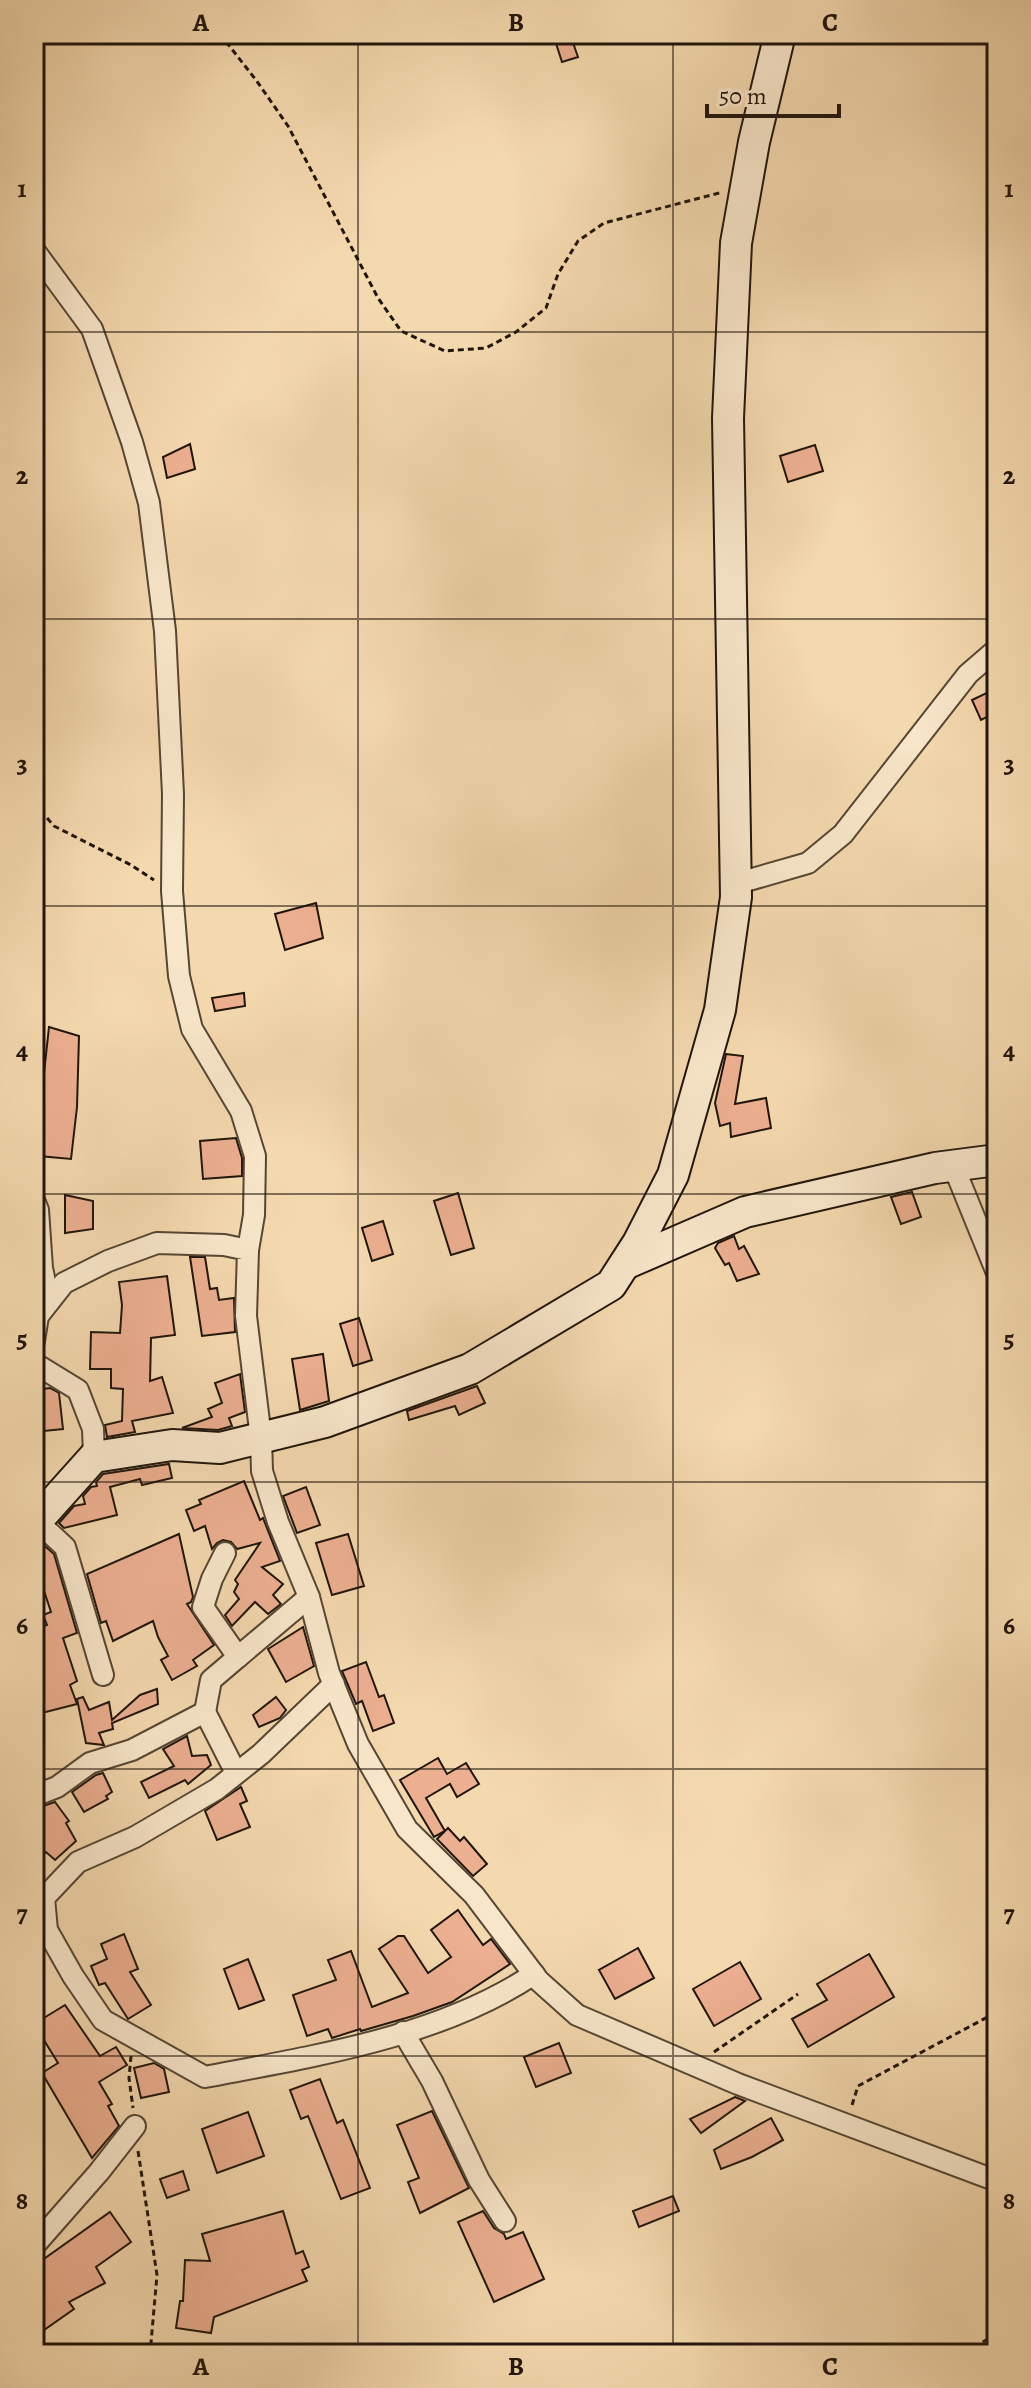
<svg xmlns="http://www.w3.org/2000/svg" width="1031" height="2388" font-family="Alegreya,serif">
<style>
.building{fill:#ecaf90;stroke:#20150c;stroke-width:2}
.lines{fill:none;stroke-linecap:round;stroke-linejoin:round}
.street-casing{stroke:#554634;stroke-width:24}
.secondary-casing{stroke:#20150c;stroke-width:34}
.path{stroke:#20150c;stroke-width:3;stroke-dasharray:6 4;stroke-linecap:butt}
.street{stroke:#f8e6ca;stroke-width:20}
.secondary{stroke:#f8e6ca;stroke-width:30}
.grid{fill:none;stroke:#20150c;stroke-width:2;stroke-opacity:0.55}
.neatline{fill:none;stroke:#20150c;stroke-width:3}
.grid-label{font-size:26px;text-anchor:middle;font-weight:bold;fill:#20150c}
</style>
<rect width="100%" height="100%" fill="#f4d8ae"/>
<filter id="stains"><feTurbulence type="fractalNoise" baseFrequency=".0025" numOctaves="4"/><feColorMatrix values="0 0 0 0 .2 0 0 0 0 .09 0 0 0 0 .02 0 0 0 .5 -.17"/></filter>
<radialGradient id="worn" r=".72"><stop offset=".6" stop-color="#630" stop-opacity="0"/><stop offset="1" stop-color="#630" stop-opacity=".3"/></radialGradient>
<g class="building">
<path d="M553,34h17l8,23 -16,5z"/>
<path d="M190,444l5,25 -28,9 -4,-21z"/>
<path d="M815,445l8,26 -35,11 -8,-26z"/>
<path d="M997,688v24l-16,8 -9,-20z"/>
<path d="M316,903l7,35 -38,12 -10,-36z"/>
<path d="M244,993l1,13 -30,5 -3,-13z"/>
<path d="M49,1027l30,9 -2,71 -6,52 -32,-3 5,-46h-4z"/>
<path d="M726,1054l17,2 -8,48 31,-6 5,30 -40,9 -1,-14 -10,3 -5,-23z"/>
<path d="M236,1138l6,20v18l-39,3 -3,-38z"/>
<path d="M912,1192l9,25 -20,7 -10,-27z"/>
<path d="M458,1193l16,55 -23,7 -17,-54z"/>
<path d="M65,1195l28,6v28l-28,4z"/>
<path d="M383,1221l10,33 -21,7 -10,-33z"/>
<path d="M734,1236l5,13 5,-3 15,28 -22,7 -8,-18 -4,2 -10,-17 3,-5z"/>
<path d="M190,1257h15l5,32 7,-1 2,12 15,-2 1,34 -33,4z"/>
<path d="M167,1276l8,59 -24,3 -1,43 12,-4 11,36 -41,8 3,11 -28,5 -2,-12 17,-4 1,-32 -12,-1v-19h-21l1,-37 29,1 2,-28 -3,-23z"/>
<path d="M359,1318l13,42 -19,6 -13,-42z"/>
<path d="M323,1354l6,47 -29,9 -8,-51z"/>
<path d="M240,1374l5,38 -16,6 3,8 -14,4 -36,-2 30,-11 -4,-8 14,-6 -7,-20z"/>
<path d="M477,1386l8,17 -26,12 -4,-9 -46,14 -2,-9z"/>
<path d="M50,1388l9,5 4,36 -29,3v-42z"/>
<path d="M169,1464l3,14 -30,7 -2,-6 -30,8 7,28 -53,13 -5,-5 15,-17 11,-2 -2,-8 8,-9 6,-1 -1,-4 7,-8z"/>
<path d="M244,1481l16,39 3,-2 17,43 -18,6 21,17 -10,11 8,9 -13,10 -13,-12 -23,24 -7,-11 14,-16 -5,-7 4,-8 -3,-4 25,-37 -23,6 -6,-7 -8,-2 -6,3 -5,6 -7,-23 -11,5 -8,-21 15,-6 -2,-4z"/>
<path d="M306,1487l14,38 -23,8 -14,-37z"/>
<path d="M179,1534l14,63 -2,5 -4,2 27,41 -21,15 4,6 -25,14 -11,-20 7,-4 -10,-19 -5,-16 -40,20 -7,-20 -5,2 -14,-49z"/>
<path d="M348,1534l16,52 -32,9 -16,-52z"/>
<path d="M39,1541l15,13 23,79 -14,5 14,43 -7,4 7,19 -43,11v-85l13,-5 -4,-10 8,-3 -10,-30 -7,2v-42z"/>
<path d="M303,1627l11,39 -28,16 -18,-33z"/>
<path d="M366,1662l13,35 5,-2 10,28 -21,8 -11,-30 -6,3 -14,-33z"/>
<path d="M157,1689l1,15 -46,19 1,6 -14,4 5,12 -18,-2 -9,-44 6,-2 6,13 20,-8 3,18 28,-25z"/>
<path d="M276,1697l10,13 -6,8 -21,9 -6,-12z"/>
<path d="M187,1736l5,20 15,-1 4,10 -23,19 -3,-4 -36,18 -8,-16 33,-16 -11,-17z"/>
<path d="M438,1758l9,16 19,-11 13,21 -22,13 -7,-13 -24,14 19,33 -11,6 -34,-57z"/>
<path d="M103,1773l9,19 -6,4 2,3 -24,13 -12,-20 24,-17z"/>
<path d="M241,1787l6,14 -7,3 10,23 -33,13 -12,-29z"/>
<path d="M55,1802l14,19 -3,2 10,18 -21,19 -9,-8 -12,11v-54z"/>
<path d="M448,1828l12,13 4,-4 23,27 -14,12 -36,-37z"/>
<path d="M458,1910l25,35 8,-6 19,25 -58,38 -39,14 -52,15 -1,-2 -28,9 -4,-9 -21,7 -14,-41 43,-15 -8,-20 23,-9 21,56 36,-14 -29,-44 19,-13h6l24,37 23,-16 -20,-27z"/>
<path d="M124,1934l14,35 -8,3 21,33 -23,14 -23,-36 -6,2 -8,-19 16,-7 -6,-15z"/>
<path d="M638,1948l16,30 -39,21 -16,-29z"/>
<path d="M869,1954l25,43 -86,50 -16,-28 35,-19 -10,-16z"/>
<path d="M248,1959l16,41 -25,9 -15,-40z"/>
<path d="M740,1962l21,37 -47,27 -21,-37z"/>
<path d="M65,2005l35,51 16,-9 11,18 -28,17 13,22 -4,2 11,20 -27,32 -50,-85 16,-10 -24,-39z"/>
<path d="M559,2043l12,30 -35,14 -12,-30z"/>
<path d="M154,2063l10,6 5,23 -28,6 -7,-30z"/>
<path d="M320,2079l17,44 6,-3 27,68 -29,11 -33,-83 -7,3 -11,-29z"/>
<path d="M735,2097l10,4 -44,32 -11,-14z"/>
<path d="M432,2111l37,77 -49,25 -12,-31 11,-4 -22,-53z"/>
<path d="M248,2112l16,44 -47,17 -15,-44z"/>
<path d="M771,2118l12,22 -31,17 -31,12 -7,-19z"/>
<path d="M183,2171l6,19 -22,8 -7,-19z"/>
<path d="M673,2196l6,15 -40,16 -6,-16z"/>
<path d="M283,2211l13,43 7,-3 6,16 -7,3 5,11 -93,36 -3,16 -35,-5 4,-27h3l2,-41 25,1 -8,-27z"/>
<path d="M483,2211l11,17 10,6 2,5 17,-7 21,47 -50,23 -36,-80z"/>
<path d="M110,2212l21,30 -35,25 9,16 -36,19 5,7 -40,28v-71z"/>
</g>
<g class="lines">
<g class="street-casing">
<g id="street">
<path d="M34,250l58,79 40,113 17,61 16,128 8,163 -1,97 7,85 13,53 49,82 14,45 -1,59 -6,35"/>
<path d="M735,884l73,-21 35,-29 125,-160 29,-25"/>
<path d="M953,1165l44,108"/>
<path d="M34,1200l4,10 4,58 7,33"/>
<path d="M34,1341l4,-25 26,-33 44,-22 49,-18 67,2 24,5 -2,66 15,122 1,33 16,51 31,75 20,76 29,71 49,85 67,66 65,86 38,34 161,69 259,97"/>
<path d="M34,1363l44,27 15,39 1,28"/>
<path d="M34,1514l6,10 25,23 38,128"/>
<path d="M238,1657l71,-60"/>
<path d="M334,1684l-73,70 -44,35 -82,48 -57,25 -34,36 3,32 26,46 30,44 102,57c109,-21 235,-40 329,-103"/>
<path d="M205,1712l6,-32 27,-23 -35,-50 9,-28 13,-26"/>
<path d="M34,1796l23,-9 33,-24 42,-13 73,-38 31,61"/>
<path d="M403,2032l29,49 47,99 26,41"/>
<path d="M34,2246l65,-74 36,-46"/>
</g>
</g>
<g class="secondary-casing">
<g id="secondary">
<path d="M625,1264l120,-52 190,-44 62,-8"/>
<path d="M34,1524l60,-67 78,-12 48,3 105,-26 145,-53 141,-84 27,-42 35,-68 47,-165 16,-113 -8,-479 8,-175 18,-101 26,-108"/>
</g>
</g>
<g class="path">
<path d="M220,34l36,46 32,46 90,172 23,33 44,20 41,-3 30,-16 30,-24 12,-34 20,-33 26,-18 119,-31"/>
<path d="M34,803l20,23 77,39 23,15"/>
<path d="M714,2052l84,-58"/>
<path d="M131,2056l-2,22 4,30"/>
<path d="M852,2105l6,-19 139,-74"/>
<path d="M138,2151l19,124 -7,79"/>
<path d="M974,2347l23,-13"/>
</g>
<use href="#street" class="street"/>
<use href="#secondary" class="secondary"/>
</g>
<path class="grid" d="M358,34v2320M673,34v2320M34,332h963M34,619h963M34,906h963M34,1194h963M34,1482h963M34,1769h963M34,2056h963"/>
<rect width="1031" height="2388" fill="none" stroke="#f4d8ae" stroke-width="88"/>
<path d="M707 104v12h132v-12" fill="none" stroke="#20150c" stroke-width="4"/>
<text x="719" y="104" font-size="24" fill="#20150c" stroke="#f8e6ca" stroke-width="6" paint-order="stroke">50 m</text>
<rect x="44" y="44" width="943" height="2300" class="neatline"/>
<g class="grid-label">
<text x="201" y="31">A</text>
<text x="516" y="31">B</text>
<text x="830" y="31">C</text>
<text x="22" y="197">1</text>
<text x="1009" y="197">1</text>
<text x="22" y="484">2</text>
<text x="1009" y="484">2</text>
<text x="22" y="772">3</text>
<text x="1009" y="772">3</text>
<text x="22" y="1059">4</text>
<text x="1009" y="1059">4</text>
<text x="22" y="1347">5</text>
<text x="1009" y="1347">5</text>
<text x="22" y="1634">6</text>
<text x="1009" y="1634">6</text>
<text x="22" y="1922">7</text>
<text x="1009" y="1922">7</text>
<text x="22" y="2209">8</text>
<text x="1009" y="2209">8</text>
<text x="201" y="2375">A</text>
<text x="516" y="2375">B</text>
<text x="830" y="2375">C</text>
</g>
<rect width="100%" height="100%" filter="url(#stains)"/>
<rect width="100%" height="100%" fill="url(#worn)"/>
</svg>
